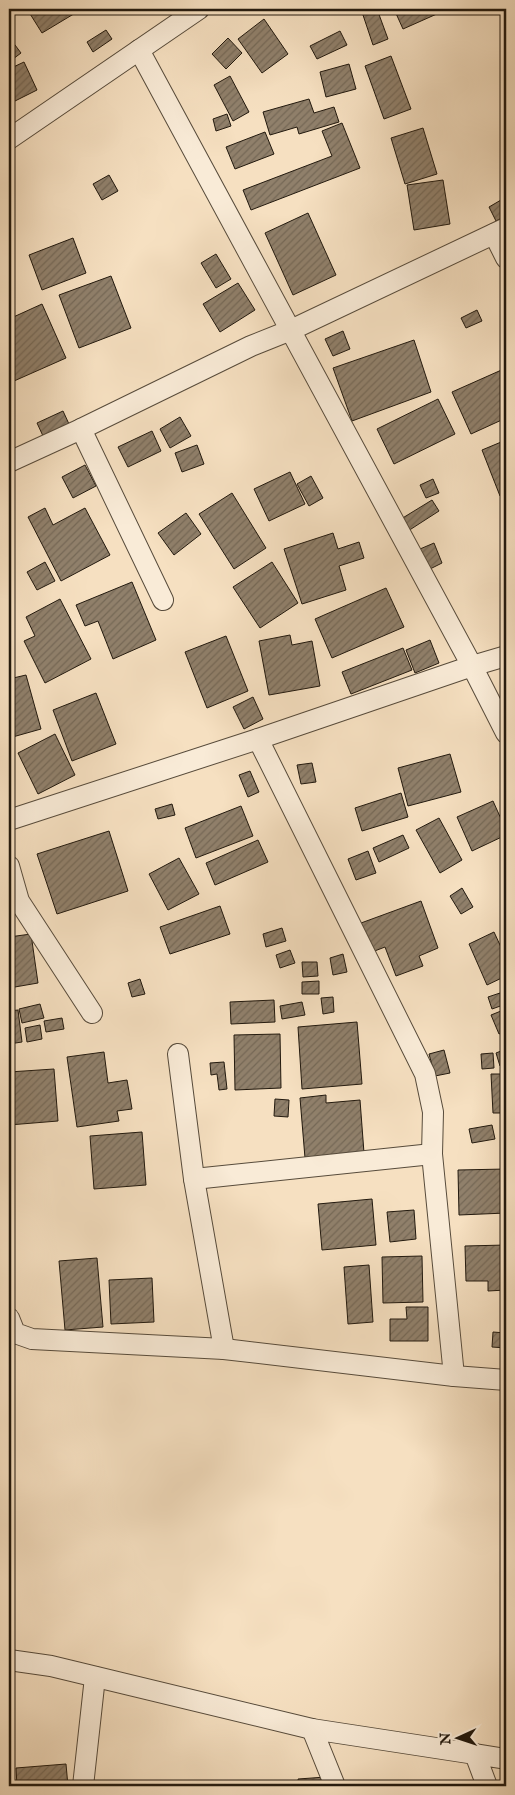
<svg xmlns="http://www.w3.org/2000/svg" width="515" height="1795" font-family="'IM FELL English',serif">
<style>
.building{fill:url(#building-hatch);stroke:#22190e}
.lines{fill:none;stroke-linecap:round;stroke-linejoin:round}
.minor-casing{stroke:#574b3b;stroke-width:22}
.minor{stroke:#f9ebd7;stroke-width:20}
</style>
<defs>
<pattern id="building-hatch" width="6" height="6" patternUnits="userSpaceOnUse" patternTransform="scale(1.25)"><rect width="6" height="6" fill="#90806b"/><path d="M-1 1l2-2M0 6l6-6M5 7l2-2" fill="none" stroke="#756856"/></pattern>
</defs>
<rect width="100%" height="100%" fill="#f6e0c1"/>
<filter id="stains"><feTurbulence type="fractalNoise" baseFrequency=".004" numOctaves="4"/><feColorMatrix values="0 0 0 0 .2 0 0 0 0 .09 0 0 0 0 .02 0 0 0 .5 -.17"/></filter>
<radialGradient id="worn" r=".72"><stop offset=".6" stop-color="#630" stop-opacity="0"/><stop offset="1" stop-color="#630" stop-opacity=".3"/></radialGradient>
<g class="building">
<path d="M27,9h55l-40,24z"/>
<path d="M361,9h16l11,30 -15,6z"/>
<path d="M394,9h54l-45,20z"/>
<path d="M264,19l24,35 -26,19 -24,-34z"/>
<path d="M106,30l6,9 -19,13 -6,-10z"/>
<path d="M340,31l7,14 -30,14 -7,-13z"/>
<path d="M9,37l12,16 -12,9z"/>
<path d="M228,38l14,15 -16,16 -14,-15z"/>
<path d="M391,56l20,53 -27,10 -19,-53z"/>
<path d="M24,62l13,28 -28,14v-35z"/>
<path d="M349,64l7,25 -30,8 -6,-25z"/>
<path d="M230,76l19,36 -16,9 -19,-36z"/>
<path d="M309,99l5,14 20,-6 5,15 -40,12 -2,-7 -27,8 -7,-23z"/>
<path d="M227,114l4,12 -15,5 -3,-12z"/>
<path d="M342,123l18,45 -109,42 -8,-20 89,-34 -10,-25z"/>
<path d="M423,128l14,46 -32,10 -14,-46z"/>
<path d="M265,132l9,22 -39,15 -9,-22z"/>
<path d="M109,175l9,16 -16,9 -9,-16z"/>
<path d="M443,180l7,44 -36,6 -7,-45z"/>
<path d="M501,200l5,10v6l-10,5 -7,-14z"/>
<path d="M308,213l28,62 -43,20 -28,-62z"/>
<path d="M73,238l13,35 -44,17 -13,-35z"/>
<path d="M216,254l15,25 -15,9 -15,-25z"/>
<path d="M111,276l20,52 -52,20 -20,-53z"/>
<path d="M238,283l17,27 -35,22 -17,-28z"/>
<path d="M42,304l24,54 -52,23 -5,-12v-50z"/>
<path d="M477,310l5,11 -16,7 -5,-10z"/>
<path d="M343,331l7,18 -17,7 -8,-17z"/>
<path d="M414,340l17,52 -79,29 -19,-53z"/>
<path d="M506,368v50l-35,16 -19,-42z"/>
<path d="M438,399l17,35 -61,30 -17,-35z"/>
<path d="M63,411l6,13 -26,12 -6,-13z"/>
<path d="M180,417l11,19 -21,12 -10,-19z"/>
<path d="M152,431l9,20 -33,16 -10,-20z"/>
<path d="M506,440v54l-6,2 -18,-46z"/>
<path d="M197,445l7,19 -22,8 -7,-19z"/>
<path d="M85,465l11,21 -23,12 -11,-21z"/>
<path d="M290,472l15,32 -36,17 -15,-32z"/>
<path d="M311,476l12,22 -14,8 -12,-22z"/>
<path d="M433,479l6,14 -13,5 -6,-13z"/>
<path d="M232,493l34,55 -32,21 -35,-55z"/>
<path d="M432,500l7,11 -31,20 -7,-12z"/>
<path d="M45,508l8,17 32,-17 25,47 -49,26 -33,-64z"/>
<path d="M186,513l15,21 -27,21 -16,-22z"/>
<path d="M333,533l5,16 21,-7 5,16 -25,8 7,24 -44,14 -18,-55z"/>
<path d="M434,543l8,20 -14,7 -8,-21z"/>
<path d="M45,562l10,19 -18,9 -10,-18z"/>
<path d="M272,562l26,41 -38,25 -27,-41z"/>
<path d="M132,582l24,58 -43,19 -15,-38 -13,5 -9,-21z"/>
<path d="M386,588l18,39 -72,31 -17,-39z"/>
<path d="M60,599l31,60 -46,24 -21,-42 11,-5 -9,-19z"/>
<path d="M290,635l2,10 20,-4 8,45 -51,9 -10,-54z"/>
<path d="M226,636l22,55 -41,17 -22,-56z"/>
<path d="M430,640l9,23 -24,10 -9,-23z"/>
<path d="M403,648l9,22 -61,24 -9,-22z"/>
<path d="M26,675l15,54 -32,9v-59z"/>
<path d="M96,693l20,51 -44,17 -19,-51z"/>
<path d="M253,697l10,22 -19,10 -11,-22z"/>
<path d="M55,734l20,41 -37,19 -20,-41z"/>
<path d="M450,754l11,38 -53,14 -10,-38z"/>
<path d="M312,763l4,19 -15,2 -4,-19z"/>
<path d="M250,771l9,21 -11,5 -9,-22z"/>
<path d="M401,793l7,24 -46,14 -7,-23z"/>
<path d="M493,801l13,29v5l-34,16 -15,-34z"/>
<path d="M172,804l3,11 -17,4 -3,-10z"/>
<path d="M241,806l12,30 -57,22 -11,-30z"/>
<path d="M439,818l23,42 -22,13 -24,-43z"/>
<path d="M109,831l19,60 -71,23 -20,-60z"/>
<path d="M403,835l6,13 -30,14 -6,-14z"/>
<path d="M258,840l10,22 -53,23 -9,-22z"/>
<path d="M368,851l8,22 -20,7 -8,-21z"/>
<path d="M179,858l20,36 -31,16 -19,-36z"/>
<path d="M462,888l11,19 -12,7 -11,-18z"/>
<path d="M421,901l17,47 -19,8 4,10 -27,10 -11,-29 -13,5 -11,-29z"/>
<path d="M220,906l10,28 -60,20 -10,-27z"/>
<path d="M282,928l4,13 -20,6 -3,-13z"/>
<path d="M494,932l12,26v18l-19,9 -18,-41z"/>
<path d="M31,934l7,49 -29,5v-51z"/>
<path d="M290,950l5,13 -15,5 -4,-13z"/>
<path d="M343,954l4,18 -14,3 -3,-17z"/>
<path d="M302,962h15l1,14 -15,1z"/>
<path d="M140,979l5,15 -13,3 -4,-14z"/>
<path d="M319,981v13h-17v-12z"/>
<path d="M506,991v13l-14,5 -4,-12z"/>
<path d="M333,997l1,15 -11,2 -2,-16z"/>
<path d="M274,1000l1,22 -44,2 -1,-22z"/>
<path d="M302,1002l3,13 -23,4 -2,-13z"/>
<path d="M40,1004l4,14 -22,5 -3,-14z"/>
<path d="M506,1009v22l-7,3 -8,-19z"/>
<path d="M18,1010l4,32 -13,2v-33z"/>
<path d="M62,1018l2,11 -18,3 -2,-11z"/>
<path d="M357,1022l5,62 -60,5 -4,-62z"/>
<path d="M40,1025l2,14 -15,3 -2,-14z"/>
<path d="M280,1034l1,54 -46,2 -1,-55z"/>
<path d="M506,1049v15l-6,2 -4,-13z"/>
<path d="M444,1050l6,23 -15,3 -6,-22z"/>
<path d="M104,1052l4,31 19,-3 5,29 -15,2 2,10 -42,6 -10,-70z"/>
<path d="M493,1053l1,15 -12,1 -1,-15z"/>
<path d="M224,1062l3,27 -8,1 -2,-16 -6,1 -1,-12z"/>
<path d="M54,1069l4,52 -49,4v-53z"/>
<path d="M491,1074h15v39h-13z"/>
<path d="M326,1095v8l34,-3 4,53 -59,5 -5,-60z"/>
<path d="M275,1099l14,1 -1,17 -14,-1z"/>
<path d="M492,1125l3,14 -23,4 -3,-14z"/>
<path d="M142,1132l4,53 -52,4 -4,-53z"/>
<path d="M506,1169v44l-47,2 -1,-45z"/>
<path d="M372,1199l4,46 -54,5 -4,-46z"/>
<path d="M414,1210l2,29 -26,3 -3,-30z"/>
<path d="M506,1245v45l-18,1v-10h-22l-1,-35z"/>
<path d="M422,1256l1,46 -40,1 -1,-46z"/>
<path d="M97,1258l6,69 -38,3 -6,-69z"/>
<path d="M369,1265l4,57 -25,2 -4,-57z"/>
<path d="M152,1278l2,44 -43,2 -2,-44z"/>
<path d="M406,1307h22v34h-38v-22h17z"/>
<path d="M493,1332l13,1v15l-14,-1z"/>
<path d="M66,1764l2,22h-51l-1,-18z"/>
<path d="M326,1777l1,9h-28l-1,-7z"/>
</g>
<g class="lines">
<g class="minor-casing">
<g id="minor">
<path d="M139,50l333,616 34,67"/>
<path d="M9,139l190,-130"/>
<path d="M494,234l12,24"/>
<path d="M81,429l82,171"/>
<path d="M9,462l72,-33 170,-83 40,-16 215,-102"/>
<path d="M258,739l167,335 8,38 -1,42 22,222 52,4"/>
<path d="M9,820l249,-81 214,-73 34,-10"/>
<path d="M9,866l10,35 73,112"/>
<path d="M178,1054l16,125 30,170"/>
<path d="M194,1179l238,-25"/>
<path d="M9,1318l6,15 17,6 192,10 230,27"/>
<path d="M9,1660l42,6 261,63"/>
<path d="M83,1786l12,-109"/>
<path d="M335,1786l-23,-57 163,25"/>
<path d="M487,1786l-12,-32 31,5"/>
</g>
</g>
<use href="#minor" class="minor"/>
</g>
<rect width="515" height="1795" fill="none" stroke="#f6e0c1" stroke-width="30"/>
<rect x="10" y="10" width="495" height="1775" fill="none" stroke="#22190e" stroke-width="2.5"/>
<rect x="15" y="15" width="485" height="1765" fill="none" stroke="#22190e"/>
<g transform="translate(458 1738) rotate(267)" stroke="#f9ebd7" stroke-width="4" paint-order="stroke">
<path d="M0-4L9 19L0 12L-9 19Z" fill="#22190e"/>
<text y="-8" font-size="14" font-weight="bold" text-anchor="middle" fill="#22190e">N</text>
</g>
<rect width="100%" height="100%" filter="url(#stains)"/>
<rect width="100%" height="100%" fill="url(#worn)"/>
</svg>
